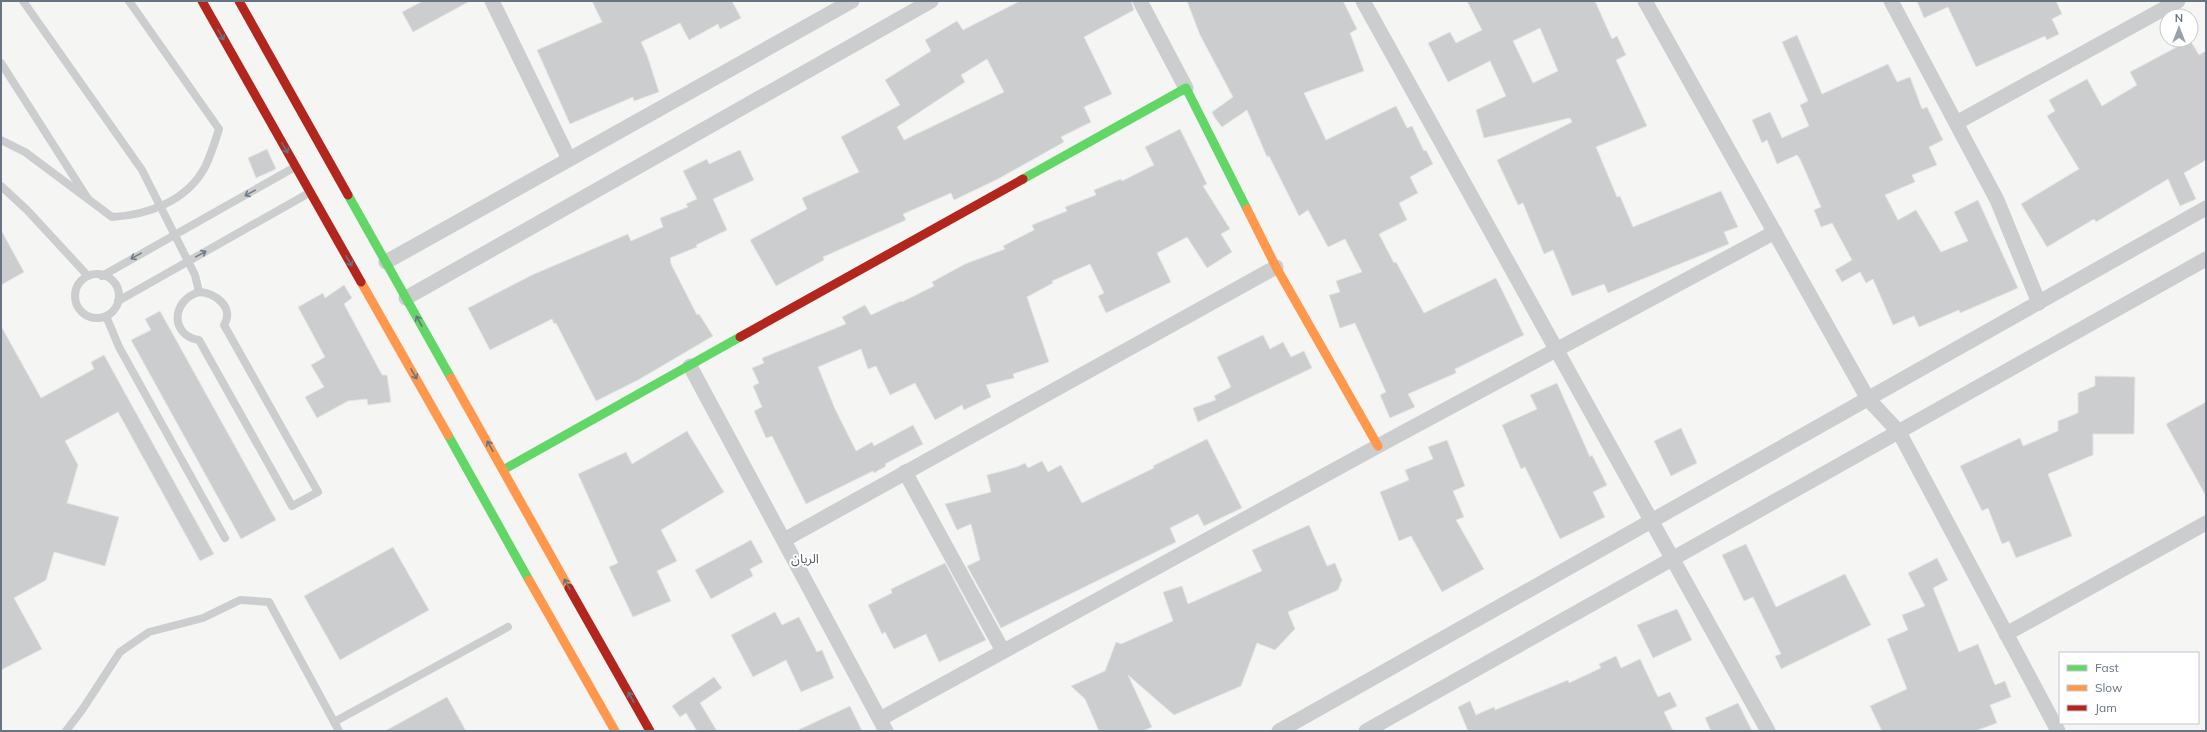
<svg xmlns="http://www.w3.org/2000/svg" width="2207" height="732" font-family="Mulish,'Noto Sans Arabic',sans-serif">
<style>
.building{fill:#cccdce;stroke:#e4e4e4;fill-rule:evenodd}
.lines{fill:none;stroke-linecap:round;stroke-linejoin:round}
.lane{stroke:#cbcdce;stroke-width:8}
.street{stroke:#cbcdce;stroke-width:15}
.fast{stroke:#63d668;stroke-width:9}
.slow{stroke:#ff974d;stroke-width:9}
.jam{stroke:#b3261e;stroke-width:9}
.oneway{stroke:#677582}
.oneway2{stroke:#717e8a}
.labels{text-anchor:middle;stroke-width:4;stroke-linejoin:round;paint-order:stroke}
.neighbourhood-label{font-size:13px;fill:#545f68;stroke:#fff}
</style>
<rect width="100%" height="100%" fill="#f5f5f4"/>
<g class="building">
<path d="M423,1h47l-57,31 -11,-20z"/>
<path d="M592,1h140l9,17 -21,11 -2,-5 -29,16 -9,-17 -39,19 6,13 12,37 -25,9 -1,-4 -63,27 -33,-74 65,-28z"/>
<path d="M1020,1h111l3,9 -50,27 28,57 -28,13 7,15 -30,15 3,5 -66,37 -44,21 -3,-7 -48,21 3,6 -83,37 1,3 -48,26 -26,-46 57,-31 -5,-11 57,-26 -18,-35 59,-32 -15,-25 46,-29 -6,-11 32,-19 6,9zM987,59l17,33 -100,48 -7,-13 68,-45 -4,-7z"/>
<path d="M1187,1h156l14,28 -7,4 14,38 -60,22 22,47 70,-34 11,22 5,-2 12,25 2,-1 7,14 -23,13 8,16 -19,10 8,17 -28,14 15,29 2,-1 28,51 72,-35 28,57 -69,34 1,4 -48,21 7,13 -25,11 -10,-23 6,-3 -31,-69 -15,5 -11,-33 11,-3 -4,-11 26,-9 -17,-33 -17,8 -20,-37 -9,6 -30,-60 -2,1 -20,-47 -25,17 -7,-9 -3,-6 21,-15 -33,-62z"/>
<path d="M1467,1h128l17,38 5,-3 9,19 -10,5 31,66 -51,21 21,50 3,-1 13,31 88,-36 17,36 -14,5 5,12 -121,49 -4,-9 -32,12 -19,-46 -9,4 -21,-51 -5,2 -21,-45 75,-38 -2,-4 -86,20 -8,-28 30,-14 -16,-35 -42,21 -20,-39 22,-11 6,11 26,-13zM1540,28l18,43 -25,12 -20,-42z"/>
<path d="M1917,1h139l6,13 -10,5 7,15 -12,6 -2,-4 -69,31 -28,-60 -24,11z"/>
<path d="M1797,35l25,59 66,-30 9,18 13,-5 12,32 5,-2 16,33 -14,7 8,18 -25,10 3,7 -30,13 13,25 18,-10 25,42 27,-11 -14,-29 24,-12 40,88 -58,25 -1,-3 -40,17 -5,-11 -21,9 -20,-46 -7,4 -6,-11 -18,10 -7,-12 17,-10 -20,-37 -11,4 -7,-17 7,-3 -21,-48 -3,-4 -20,9 -10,-24 -5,3 -10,-23 18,-8 12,26 27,-12 -9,-21 8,-4 -26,-59z"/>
<path d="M2190,40l9,15 7,-4v109l-22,13 12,26 -16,7 -12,-27 -72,43 -2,-3 -47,28 -26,-43 58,-35 -32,-53 8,-5 -6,-11 38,-21 15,27 35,-21 -7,-13z"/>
<path d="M1180,129l27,55 -4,2 27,43 -9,5 11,18 -25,16 -20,-31 -30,16 14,29 -65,31 -8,-17 6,-3 -14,-29 -38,17 1,2 -26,14 22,65 -36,12 1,4 -28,7 5,12 -27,13 -2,-5 -27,15 -20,-37 -25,12 -14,-29 -8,3 -7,-20 -43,18 17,42 21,42 16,-9 2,4 39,-21 10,19 -38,20 1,2 -12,7 -1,-2 -67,33 -34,-68 -6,2 -12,-27 8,-4 -9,-21 6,-3 -7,-15 12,-5 -2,-5 84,-34 -4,-7 23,-12 6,10 30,-14 1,1 32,-16 -2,-4 33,-18 40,-15 -2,-3 31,-16 -2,-5 35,-14 -2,-4 31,-12 -2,-5 27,-11 1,2 32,-16 -9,-18z"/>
<path d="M267,149l9,20 -20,9 -8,-20z"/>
<path d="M740,150l14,30 -41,19 14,31 -31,15 1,2 -27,11 1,6 26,51 2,-1 14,22 -75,44 -42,21 -40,-78 -2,1 -2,-5 -62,31 -22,-42 64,-33 96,-41 3,7 32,-14 -3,-9 28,-11 -2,-3 11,-5 -14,-28 24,-12 2,5z"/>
<path d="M1,230l23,42 -23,13z"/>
<path d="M344,285l8,13 -8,6 38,71h5l4,27 -23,3 -1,-6 -19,2 -31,17 -12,-21 19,-10 -13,-22 14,-8 -27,-50 25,-14 2,5z"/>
<path d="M160,311l116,209 -35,19 -110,-199 20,-10 -6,-11z"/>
<path d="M1,326l40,72 53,-29 -3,-7 13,-7 110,199 -14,7 -82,-149 -53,29 13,24 -11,38 52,14 -14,49 -51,-14 -8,28 -32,18 28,51 -41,21z"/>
<path d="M1263,335l7,14 13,-7 8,15 13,-6 8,17 -114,54 -5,-14 23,-8 -2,-4 17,-9 -14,-30z"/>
<path d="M2095,376l40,1 -1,57h-41v21l-45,19 24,62 -56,22 -7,-17 -7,3 -14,-36 -6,3 -22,-45 60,-28 3,8 35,-15v-10l20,-8v-20l17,-7z"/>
<path d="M1557,383l33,74 2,-2 15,30 -14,7 12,25 -45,22 -35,-72 -4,2 -19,-44 35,-16 -7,-14z"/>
<path d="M2206,402v94l-40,-72z"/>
<path d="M1681,428l16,35 -26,13 -17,-35z"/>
<path d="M687,431l37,61 -63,38 16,31 -20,10 14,30 -38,16 -24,-50 9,-4 -40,-89 48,-22 6,12z"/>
<path d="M1207,439l35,69 -38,18 -6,-12 -28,14 6,14 -175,86 -34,-62 13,-6 -9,-36 -14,6 -12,-26 46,-12 -4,-17 30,-8 8,-4 3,5 14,-7 6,11 13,-7 21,38 72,-35 -1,-2z"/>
<path d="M1447,440l18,46 -12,5 11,26 -8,3 28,49 -42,23 -31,-56 -12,5 -19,-49 29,-12 -4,-10 28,-11 -5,-12z"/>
<path d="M1309,525l18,41 8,-3 7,17 -4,10 -50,22 7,17 -20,21 -18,-7 -16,43 -67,29 -46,-40 24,52 -9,4h-44l-14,-32 -14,-13 34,-15 11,-29 5,2 52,-23 -10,-29 19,-6 6,18 74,-33 -10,-21z"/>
<path d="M751,540l12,22 -13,7 3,7 -42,23 -16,-29z"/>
<path d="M1746,544l30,63 69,-33 26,51 -90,44 -6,-13 6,-2 -28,-57 -9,4 -22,-46z"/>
<path d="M393,547l36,63 -89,50 -36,-64z"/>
<path d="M1937,558l11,22 -15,8 26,64 19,-8 17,41 10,-4 6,16 -21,8 7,18 -22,8h-93l-12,-25 37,-17 -20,-50 21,-9 -6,-15 23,-9 -17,-33z"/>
<path d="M945,563l41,77 -47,22 -13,-28 -32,15 -9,-17 -3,2 -14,-29 24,-12 -1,-4z"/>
<path d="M1677,609l15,31 -39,18 -16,-33z"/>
<path d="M775,612l7,13 17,-8 18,35 5,-2 12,28 -33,14 -15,-32 -33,17 -22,-42z"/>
<path d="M1616,656l5,12 19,-9 18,38 12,-5 7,14 -13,6 9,19h-205l-10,-24 12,-6 6,14 18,-8 1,3 73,-30 1,3 32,-15 -2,-4z"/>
<path d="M714,677l8,11 -22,15 17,28h-20l-11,-18 -6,4 -8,-11z"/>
<path d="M447,697l19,34h-81z"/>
<path d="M1738,703l14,28h-41l-6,-13z"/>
<path d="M850,706l12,25h-66z"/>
</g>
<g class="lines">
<g class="lane">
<path d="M23,1l119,169 53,105 4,17"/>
<path d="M1,63l87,136"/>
<path d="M1,140l24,12 87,65c36,-2 75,-16 93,-50 6,-12 10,-25 14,-38l-90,-128"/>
<path d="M1,186l26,24 61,66"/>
<circle cx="97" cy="296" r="22"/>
<path d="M102,276l193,-109"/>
<path d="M199,292c16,1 36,15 25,33l94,167 -26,14 -93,-166c-28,-4 -29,-39 0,-48z"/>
<path d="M118,301l191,-108"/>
<path d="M106,316l13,31 106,191"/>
<path d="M334,722l174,-95"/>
<path d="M66,731l16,-21 38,-58 29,-20 54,-14 37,-18 29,2 70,129"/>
</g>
<g class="street">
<path d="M492,1l77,158"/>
<path d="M1140,1l46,87"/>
<path d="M1363,1l405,730"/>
<path d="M1645,1l223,398 31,33 159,299"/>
<path d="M1891,1l106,199 42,103"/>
<path d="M1956,123l222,-122"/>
<path d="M386,262l466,-261"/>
<path d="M406,298l525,-297"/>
<path d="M690,366l196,365"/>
<path d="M905,472l98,179"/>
<path d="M784,540l492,-273"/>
<path d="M2006,634l200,-111"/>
<path d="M880,719l498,-273 397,-214"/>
<path d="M1279,731l927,-523"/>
<path d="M1366,731l840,-472"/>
</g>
<g class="fast">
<path d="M1023,179l163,-91 61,121"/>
<path d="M348,195l103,183"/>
<path d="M448,435l81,145"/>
<path d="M503,470l237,-133"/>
</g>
<g class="slow">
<path d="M1247,209l29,58 102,179"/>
<path d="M361,282l87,153"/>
<path d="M451,378l118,210"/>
<path d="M529,580l86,151"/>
</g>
<g class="jam">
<path d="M202,1l159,281"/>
<path d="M239,1l109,194"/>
<path d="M740,337l283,-158"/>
<path d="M569,588l81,143"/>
</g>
</g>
<defs><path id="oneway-shaft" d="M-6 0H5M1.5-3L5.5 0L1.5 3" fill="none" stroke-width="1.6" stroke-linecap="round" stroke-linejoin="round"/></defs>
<g class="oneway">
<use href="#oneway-shaft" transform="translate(221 35) rotate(60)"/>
<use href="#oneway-shaft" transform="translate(285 148) rotate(60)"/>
<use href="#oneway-shaft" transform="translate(349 261) rotate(60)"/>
<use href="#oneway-shaft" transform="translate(419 321) rotate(-119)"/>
<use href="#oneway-shaft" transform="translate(414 374) rotate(60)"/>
<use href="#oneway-shaft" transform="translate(490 446) rotate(-119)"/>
<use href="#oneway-shaft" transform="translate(567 584) rotate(-119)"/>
<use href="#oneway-shaft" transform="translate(631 697) rotate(-119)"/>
</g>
<g class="oneway2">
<use href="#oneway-shaft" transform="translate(250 193) rotate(151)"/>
<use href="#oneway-shaft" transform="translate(201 254) rotate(-29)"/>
<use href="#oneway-shaft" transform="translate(136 256) rotate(151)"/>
</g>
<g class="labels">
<g class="neighbourhood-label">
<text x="805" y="563">الريان</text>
</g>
</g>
<rect width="2207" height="732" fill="none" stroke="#677582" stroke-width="4"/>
<rect x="2059" y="652" width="140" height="72" fill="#ffffff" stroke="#c2c8cd"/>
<rect x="2067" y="665" width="20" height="6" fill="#63d668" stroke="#c2c8cd"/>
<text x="2095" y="672" font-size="12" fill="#677582">Fast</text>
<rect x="2067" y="685" width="20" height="6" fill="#ff974d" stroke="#c2c8cd"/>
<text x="2095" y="692" font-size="12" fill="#677582">Slow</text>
<rect x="2067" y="705" width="20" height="6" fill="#b3261e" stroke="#c2c8cd"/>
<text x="2095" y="712" font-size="12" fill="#677582">Jam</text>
<g transform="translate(2179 28)"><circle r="19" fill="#ffffff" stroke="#c2c8cd"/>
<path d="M0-3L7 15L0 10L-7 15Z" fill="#99a2aa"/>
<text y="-6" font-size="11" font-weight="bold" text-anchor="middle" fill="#677582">N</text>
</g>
</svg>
